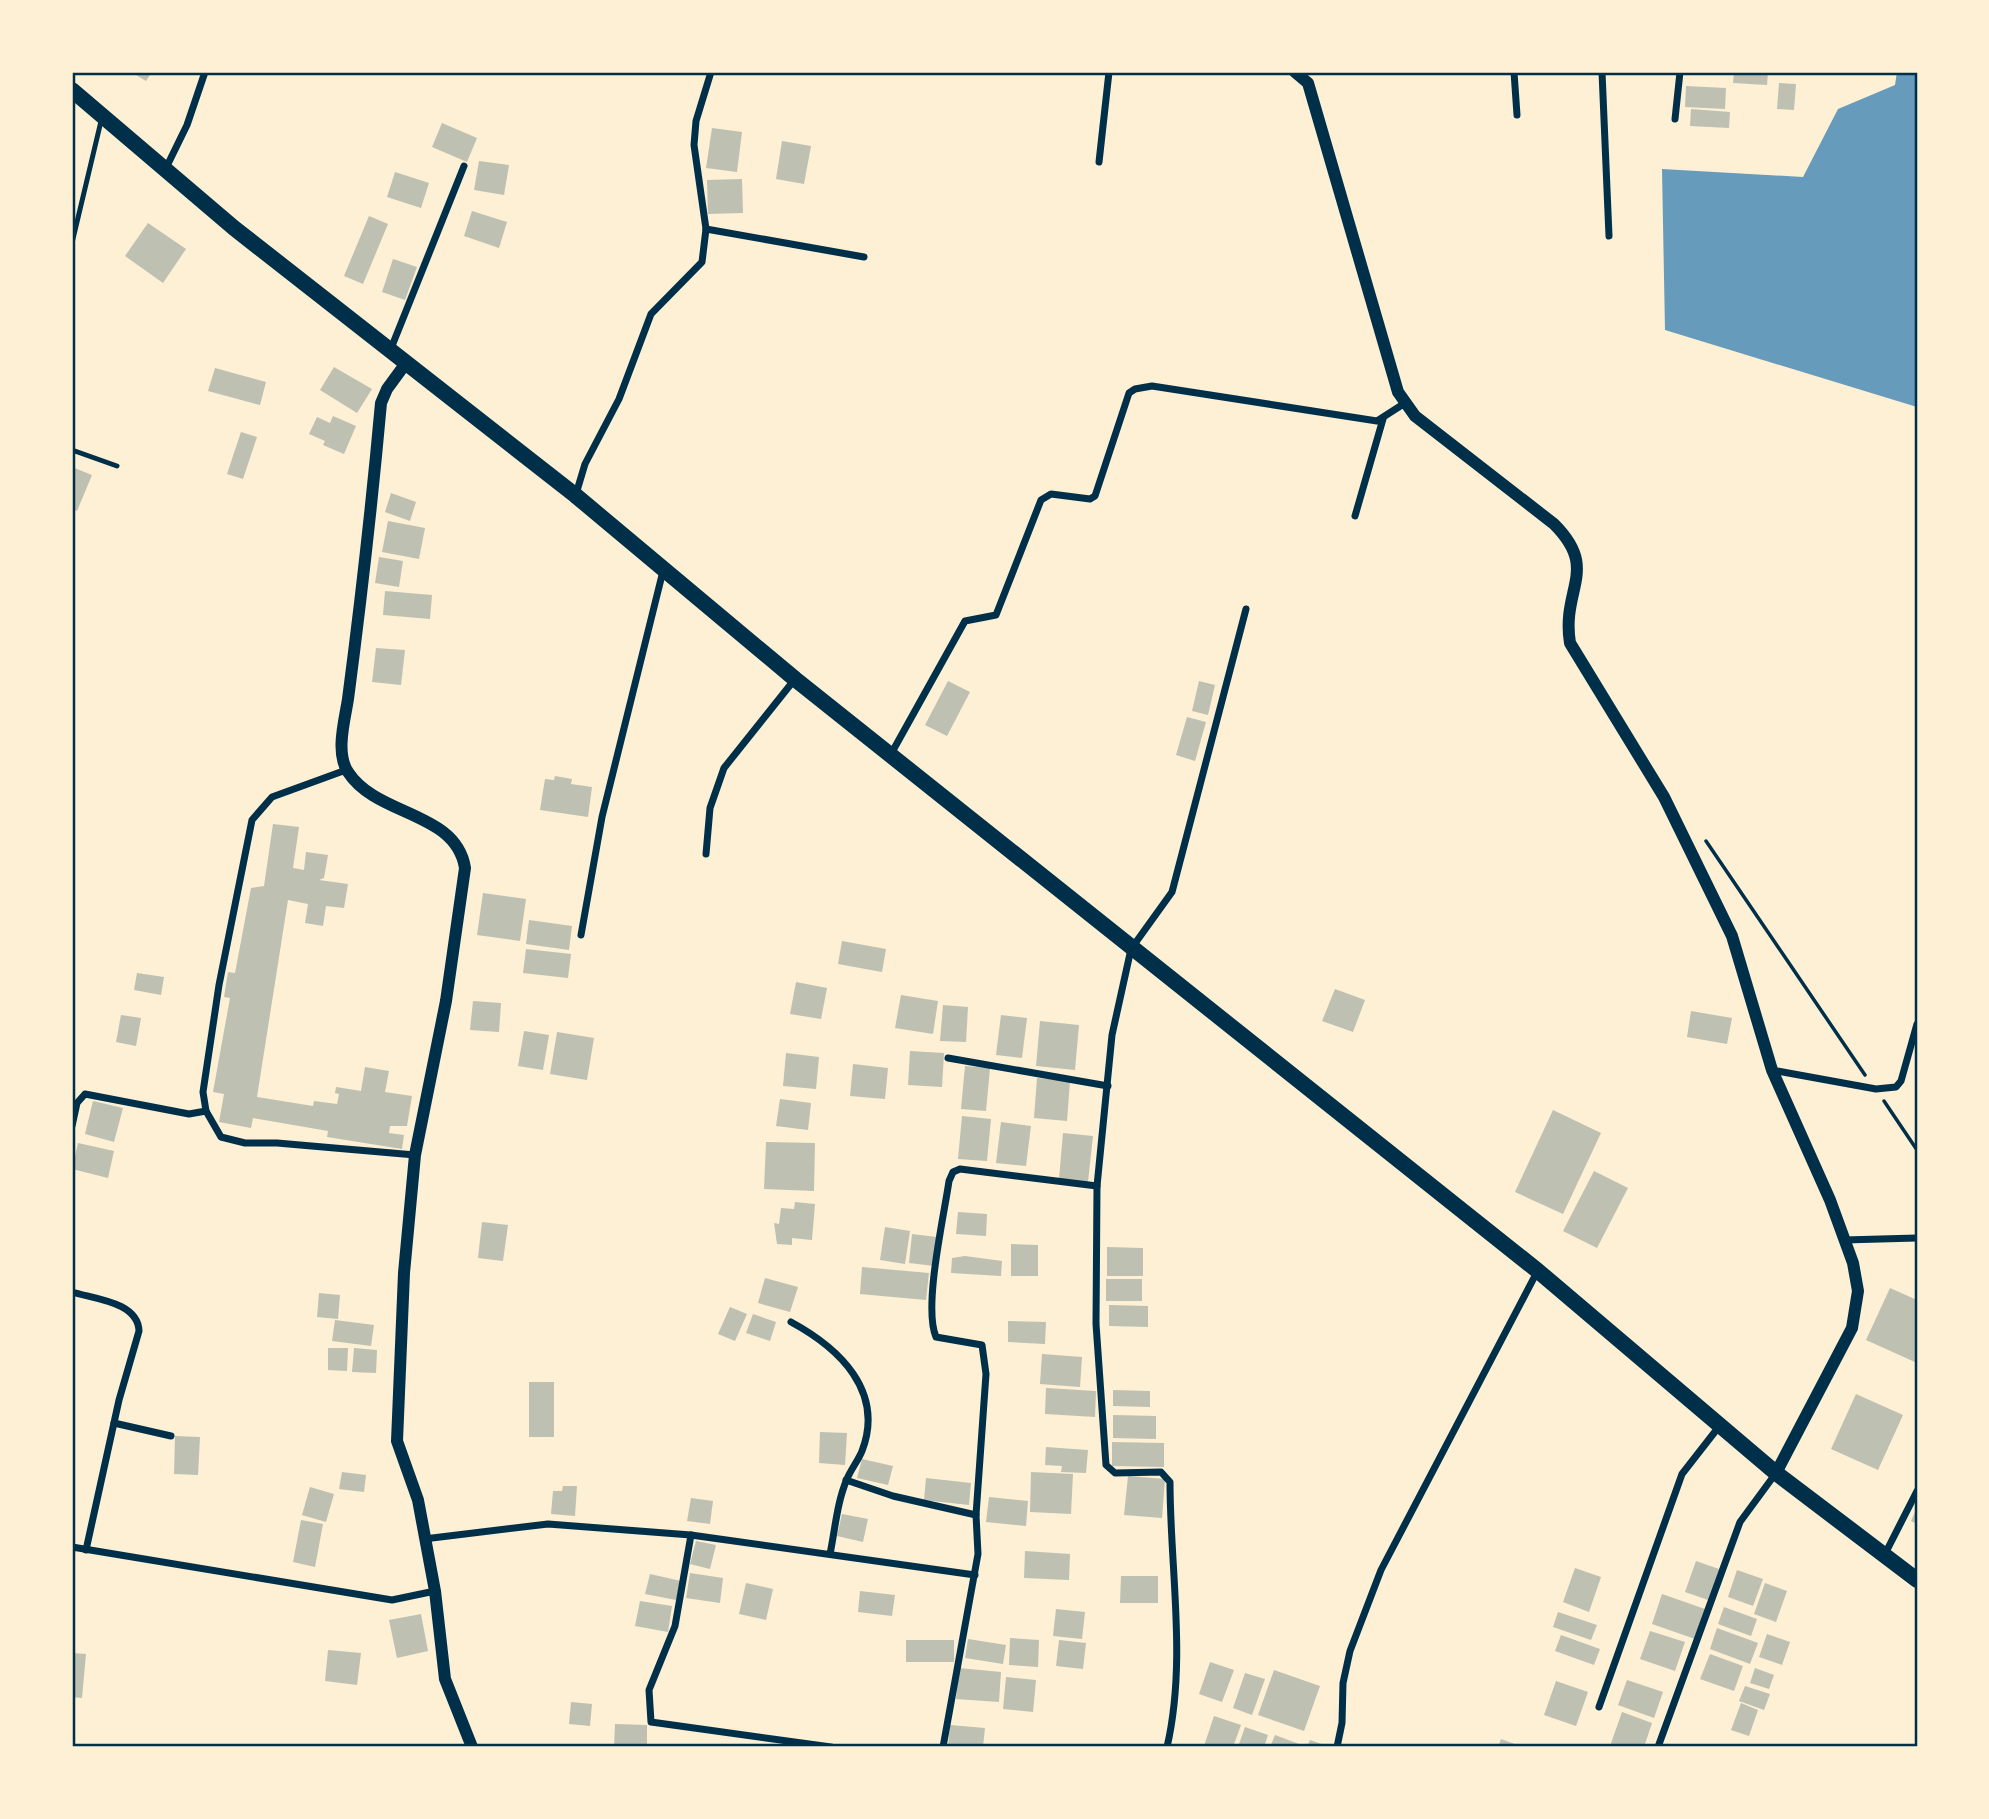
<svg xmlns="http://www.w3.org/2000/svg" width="1989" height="1819" font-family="Poppins,sans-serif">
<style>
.water{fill:#669bbc}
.building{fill:#bec0b2}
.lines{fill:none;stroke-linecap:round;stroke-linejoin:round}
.path{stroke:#003049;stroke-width:3.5}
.service{stroke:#003049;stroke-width:5}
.minor{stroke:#003049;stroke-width:7}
.tertiary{stroke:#003049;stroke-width:12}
.primary{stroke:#003049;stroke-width:16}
.neatline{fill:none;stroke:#003049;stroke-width:2.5}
</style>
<rect width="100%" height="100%" fill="#fdf0d5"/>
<path class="water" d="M1897,72h20v335l-252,-77 -3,-161 141,8 35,-68 57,-24z"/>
<g class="building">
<path d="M131,72h21l-6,9z"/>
<path d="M1734,72h34l-1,13 -34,-2z"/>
<path d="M1779,83l17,1 -2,26 -17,-1z"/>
<path d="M1686,86l40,2 -1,21 -40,-2z"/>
<path d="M1691,109l39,3 -1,16 -39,-2z"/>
<path d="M442,123l35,15 -10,24 -35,-15z"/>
<path d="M712,128l30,4 -5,40 -31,-4z"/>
<path d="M782,141l29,5 -7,38 -28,-5z"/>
<path d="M479,161l30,4 -5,30 -30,-5z"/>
<path d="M395,172l34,11 -8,25 -34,-11z"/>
<path d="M742,179l1,34 -35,1 -1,-34z"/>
<path d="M472,211l35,11 -8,26 -35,-12z"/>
<path d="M369,216l19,8 -25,60 -19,-8z"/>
<path d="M148,223l38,26 -23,34 -38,-27z"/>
<path d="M393,259l24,8 -12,33 -23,-8z"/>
<path d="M334,367l38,22 -15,24 -37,-23z"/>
<path d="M215,368l51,14 -6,23 -52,-14z"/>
<path d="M333,416l23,10 -12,28 -21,-9 2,-4 -16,-7 8,-17 13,6z"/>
<path d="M241,432l16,5 -14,42 -16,-5z"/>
<path d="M72,467l20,8 -15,36 -5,-2z"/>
<path d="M391,493l25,9 -6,19 -25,-9z"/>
<path d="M388,521l37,7 -6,31 -37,-7z"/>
<path d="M379,557l24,4 -4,26 -24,-4z"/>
<path d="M385,591l47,4 -2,24 -47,-4z"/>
<path d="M376,648l29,2 -4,35 -29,-3z"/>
<path d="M948,681l22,11 -23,44 -22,-11z"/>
<path d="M1199,681l16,4 -7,30 -16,-4z"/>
<path d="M1187,717l19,5 -11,39 -19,-6z"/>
<path d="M555,776l17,3 -1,5 21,3 -4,30 -48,-7 5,-31 9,1z"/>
<path d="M273,824l26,3 -6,41 11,2 2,-18 22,3 -4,23 -5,2 29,4 -4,24 -18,-2 -3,20 -18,-3 3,-19 -20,-4 -31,197 56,9 1,-5 23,3 2,-10 -4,-1 1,-6 25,4 4,-24 24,4 -4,21 27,4 -5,30h-17l-1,7 15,2 -2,14 -75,-12 1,-6 -75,-13 -2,10 -32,-6 5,-28 -11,-2 17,-94 -6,-1 4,-25 7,1 16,-85 13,-2z"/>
<path d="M483,893l43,6 -6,42 -43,-6z"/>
<path d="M529,920l43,6 -3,24 -43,-6z"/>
<path d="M842,941l44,8 -4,23 -44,-8z"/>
<path d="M526,949l45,5 -3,24 -45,-5z"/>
<path d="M137,973l27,4 -3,18 -27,-5z"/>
<path d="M796,982l31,6 -6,31 -31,-5z"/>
<path d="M1335,989l30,11 -12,32 -31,-11z"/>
<path d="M901,995l37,6 -5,33 -38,-6z"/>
<path d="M473,1001l28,2 -2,29 -29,-2z"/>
<path d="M943,1005l25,2 -2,35 -26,-1z"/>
<path d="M1691,1011l41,7 -5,26 -40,-7z"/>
<path d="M121,1015l20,3 -5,28 -20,-4z"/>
<path d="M1001,1015l26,3 -5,40 -26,-3z"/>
<path d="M1040,1021l39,4 -4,45 -39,-4z"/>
<path d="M524,1031l25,4 -6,35 -25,-4z"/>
<path d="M557,1032l37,6 -7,42 -37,-6z"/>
<path d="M910,1051l34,2 -2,34 -34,-2z"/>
<path d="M786,1053l33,4 -3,32 -33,-3z"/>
<path d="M853,1064l35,4 -3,31 -35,-3z"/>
<path d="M965,1066l25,2 -4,43 -25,-2z"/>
<path d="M1037,1078l33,3 -3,40 -33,-3z"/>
<path d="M780,1099l31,4 -3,27 -32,-4z"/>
<path d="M93,1101l30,7 -9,34 -29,-8z"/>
<path d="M1553,1110l48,23 -38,81 -48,-22z"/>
<path d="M962,1116l29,3 -4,42 -29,-2z"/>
<path d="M1001,1122l30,4 -5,40 -30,-3z"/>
<path d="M1063,1133l30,3 -5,46 -29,-3z"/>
<path d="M766,1142l49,1 -1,48 -50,-2z"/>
<path d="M78,1143l36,8 -6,27 -36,-9z"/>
<path d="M1594,1171l34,17 -31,60 -34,-17z"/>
<path d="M795,1202l20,2 -3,36 -20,-2v7l-15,-1 -3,-21 5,1 2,-16 13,1z"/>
<path d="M958,1212l29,2 -1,22 -30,-2z"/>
<path d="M482,1222l26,3 -5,36 -25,-3z"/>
<path d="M885,1227l25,4 -5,33 -25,-4z"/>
<path d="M912,1234l25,3 -3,29 -25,-3z"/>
<path d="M1011,1244l27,1v31h-27z"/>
<path d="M1107,1247l36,1v28h-36z"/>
<path d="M965,1256l37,5 -1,15 -50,-3 1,-15z"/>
<path d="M862,1267l67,6 -3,27 -66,-6z"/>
<path d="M765,1278l33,9 -8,25 -32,-9z"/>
<rect x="1106" y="1279" width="36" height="22"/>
<path d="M1890,1288l27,12v63l-51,-23z"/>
<path d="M319,1293l21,2 -2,24 -21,-2z"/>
<path d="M1109,1305l39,1v21l-39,-1z"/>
<path d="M730,1307l17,7 -12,27 -17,-7z"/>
<path d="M753,1314l23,8 -6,19 -24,-8z"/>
<path d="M335,1320l39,5 -3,21 -39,-5z"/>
<path d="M1008,1321l38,1 -1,22 -37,-2z"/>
<path d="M328,1348h20l-1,23 -19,-1z"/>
<path d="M354,1348l23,2 -1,23 -24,-1z"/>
<path d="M1042,1354l40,3 -2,30 -40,-3z"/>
<rect x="529" y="1382" width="25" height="55"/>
<path d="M1046,1388l50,3 -1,26 -50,-3z"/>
<path d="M1113,1390l37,1v16l-37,-1z"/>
<path d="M1856,1394l47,21 -25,55 -47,-21z"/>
<path d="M1113,1415l43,1v23l-43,-1z"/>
<path d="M820,1432l27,1 -2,32 -26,-2z"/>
<path d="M175,1436l25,1 -2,38 -24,-1z"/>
<path d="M1112,1442l52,1v24l-52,-1z"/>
<path d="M1046,1447l42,3 -2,23 -25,-1 1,-6 -17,-1z"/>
<path d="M862,1459l31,7 -5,19 -31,-7z"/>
<path d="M342,1472l24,3 -2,17 -25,-3z"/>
<path d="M1031,1472l42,2 -2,40 -41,-2z"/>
<path d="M1128,1476l37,3 -3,39 -38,-3z"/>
<path d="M926,1478l45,5 -2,22 -45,-5z"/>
<path d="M563,1486h14l-2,30 -24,-2 2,-23h9z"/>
<path d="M310,1487l24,7 -8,28 -24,-7z"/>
<path d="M989,1497l39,4 -2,25 -40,-4z"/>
<path d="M691,1498l22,3 -3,23 -23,-3z"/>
<path d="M1917,1507v17l-6,-3z"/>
<path d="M842,1514l26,5 -5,23 -26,-6z"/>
<path d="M301,1520l22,4 -8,43 -22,-5z"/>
<path d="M696,1541l20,4 -6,24 -20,-5z"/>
<path d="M1025,1551l45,3 -1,26 -45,-2z"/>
<path d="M1696,1561l23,8 -11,31 -23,-8z"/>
<path d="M1575,1568l26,9 -12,35 -26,-10z"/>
<path d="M1737,1570l26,9 -10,27 -25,-9z"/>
<path d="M690,1573l33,5 -3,25 -34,-5z"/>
<path d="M650,1574l31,7 -5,19 -31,-6z"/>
<path d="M1121,1576h37v27h-38z"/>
<path d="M746,1583l27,6 -7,31 -27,-6z"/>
<path d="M1765,1583l22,8 -11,31 -22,-8z"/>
<path d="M860,1591l35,4 -3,21 -34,-4z"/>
<path d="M1662,1594l43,15 -10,30 -43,-15z"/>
<path d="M640,1601l32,5 -4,26 -33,-6z"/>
<path d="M1724,1607l33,12 -6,17 -33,-12z"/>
<path d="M1056,1609l29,3 -3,27 -29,-3z"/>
<path d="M1558,1612l39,13 -6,15 -38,-13z"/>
<path d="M421,1614l7,37 -31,7 -8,-38z"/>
<path d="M1717,1628l41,15 -8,21 -40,-15z"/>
<path d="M1650,1631l35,11 -10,29 -35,-12z"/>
<path d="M1767,1634l23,8 -8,23 -23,-8z"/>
<path d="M1561,1635l39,14 -6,16 -39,-14z"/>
<path d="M1010,1638l29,2 -1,27 -29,-2z"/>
<path d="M968,1639l38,6 -3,19 -38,-6z"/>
<rect x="906" y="1640" width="48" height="22"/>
<path d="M1059,1640l27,3 -3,26 -27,-3z"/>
<path d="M328,1650l33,3 -4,32 -32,-4z"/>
<path d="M72,1653l14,1 -4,44 -10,-1z"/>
<path d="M1710,1654l33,12 -9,25 -34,-12z"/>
<path d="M1210,1662l24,8 -12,32 -23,-8z"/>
<path d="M959,1668l42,4 -2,30 -43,-3z"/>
<path d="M1755,1668l19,7 -5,14 -19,-6z"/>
<path d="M1274,1670l46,16 -16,45 -46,-16z"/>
<path d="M1245,1673l20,6 -13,36 -19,-7z"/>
<path d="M1006,1677l30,3 -3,32 -30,-3z"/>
<path d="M1627,1680l36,12 -9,26 -36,-13z"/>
<path d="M1556,1681l32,11 -12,34 -32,-11z"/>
<path d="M1745,1686l25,8 -6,16 -25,-9z"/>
<path d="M571,1702l21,2 -2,22 -21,-2z"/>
<path d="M1741,1703l17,7 -9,26 -18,-6z"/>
<path d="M1622,1712l30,11 -8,24 -34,-1z"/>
<path d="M1214,1716l27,9 -8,22 -29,-1z"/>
<path d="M615,1724l32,1v22h-33z"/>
<path d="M950,1725l35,3 -2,19h-35z"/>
<path d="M1245,1727l23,8 -4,12h-26z"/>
<path d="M1275,1735l24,9 -2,3h-27z"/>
<path d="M1501,1739l22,8h-25z"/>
<path d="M1310,1740l20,7h-23z"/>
</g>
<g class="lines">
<g class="path">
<path d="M1706,841l159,234"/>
<path d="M1884,1101l33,49"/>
</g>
<g class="service">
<path d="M72,243l30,-126"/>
<path d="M72,450l45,16"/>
</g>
<g class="minor">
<path d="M1514,72l3,43"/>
<path d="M1602,72l7,164"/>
<path d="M1675,119l5,-47"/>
<path d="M1099,162l10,-90"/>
<path d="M166,168l21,-43 18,-53"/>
<path d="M706,229l158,28"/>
<path d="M390,351l74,-185"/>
<path d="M576,494l9,-30 34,-65 32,-85 51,-52 4,-33 -12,-84 2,-24 15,-49"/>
<path d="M1355,516l28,-97"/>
<path d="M891,754l74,-133 31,-6 45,-115 10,-6 39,5 5,-3 34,-103 6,-4 17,-3 225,35 28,-18"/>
<path d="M706,854l4,-46 14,-40 71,-89"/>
<path d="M581,935l21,-118 61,-246"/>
<path d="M948,1058l160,28"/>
<path d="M1772,1070l104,19 20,-2 5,-6 16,-57"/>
<path d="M206,1111l15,26 24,6h32l138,12"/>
<path d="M72,1126l5,-23 8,-9 104,20 17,-3 -3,-19 16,-107 33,-165 20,-23 74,-27"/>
<path d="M1844,1240l73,-2"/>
<path d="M72,1292c23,7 66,10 67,39l-20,69 -33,150"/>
<path d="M791,1322c48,26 94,69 71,129 -4,10 -11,18 -15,28 -10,23 -12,51 -17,75"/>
<path d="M114,1423l57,13"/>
<path d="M846,1480l47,16 83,19"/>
<path d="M424,1539l124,-15 143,11"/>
<path d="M72,1547l320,53 43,-9"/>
<path d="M1885,1554l32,-63"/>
<path d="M1599,1707l83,-233 39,-50"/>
<path d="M831,1747l-180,-25 -2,-32 26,-64 16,-91 284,40"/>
<path d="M943,1747l35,-193 -2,-39 10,-141 -4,-29 -46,-8c-13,-30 8,-121 13,-156l4,-9 7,-3 137,17"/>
<path d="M1167,1747c20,-86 3,-178 3,-265l-9,-10 -46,1 -9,-8 -10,-141 1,-138 15,-151 19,-86 41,-57 74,-283"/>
<path d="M1337,1747l5,-24 1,-40 7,-32 31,-81 156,-298"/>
<path d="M1658,1747l82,-225 36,-49"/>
</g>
<g class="tertiary">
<path d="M1295,72l13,11 90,309 17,24 139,108c46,46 7,64 16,119l94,154 68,139 40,134 58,130 23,63 5,28 -6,37 -76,145"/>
<path d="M406,363l-19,26 -6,14c-9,100 -20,197 -33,296 -3,20 -13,54 0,73 29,45 108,39 117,96l-19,133 -31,154 -11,118 -7,168 21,59 17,91 10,88 27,68"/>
</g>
<path class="primary" d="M72,90l162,138 341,267 220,184 743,592 238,202 141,107"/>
</g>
<rect width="1989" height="1819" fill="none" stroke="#fdf0d5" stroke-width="147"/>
<rect x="74" y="74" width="1842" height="1671" class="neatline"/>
</svg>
